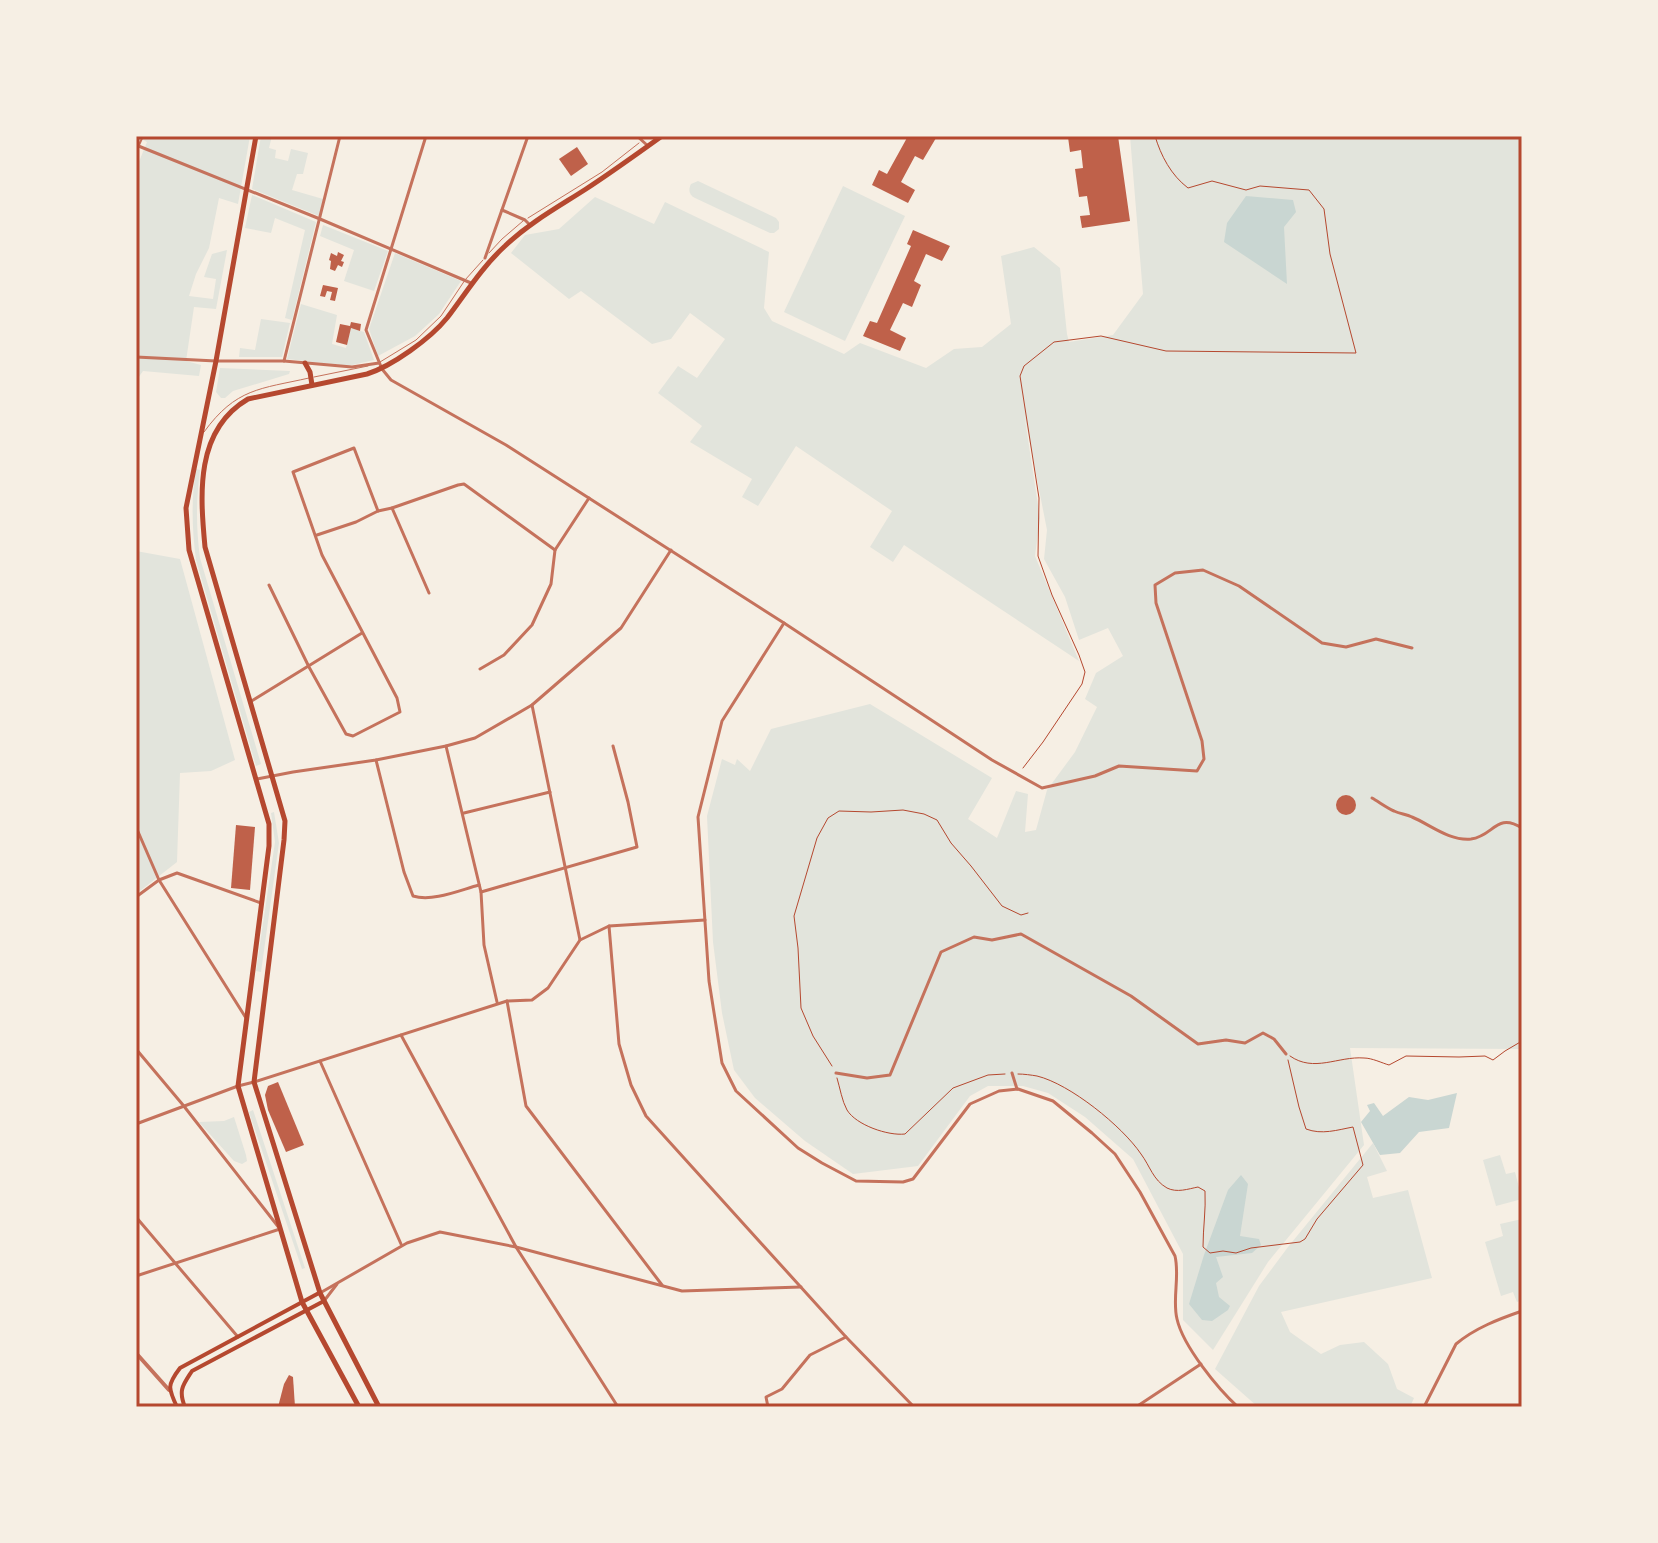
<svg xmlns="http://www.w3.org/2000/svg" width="1658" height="1543" font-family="Figtree,sans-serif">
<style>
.green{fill:#e2e4dc}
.water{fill:#c9d6d2}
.building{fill:#bf614a}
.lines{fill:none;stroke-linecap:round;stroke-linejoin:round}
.path{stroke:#b5482f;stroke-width:1}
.service{stroke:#c5725c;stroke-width:1}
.pedestrian{stroke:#c5725c;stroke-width:2}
.minor{stroke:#c5725c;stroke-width:3}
.tertiary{stroke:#c5725c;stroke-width:4}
.secondary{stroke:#b5482f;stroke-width:4}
.primary{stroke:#b5482f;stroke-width:5}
.neatline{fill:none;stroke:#b5482f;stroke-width:3}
</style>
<rect width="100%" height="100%" fill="#f6efe4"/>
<g class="green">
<path d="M136,136h114l-12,68 -19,-6 -10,50 -13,26 -7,22 24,3 3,-20 -12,-2 8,-23 15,-4 -11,59 -22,-2 -8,54 15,4 -2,11 -56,-5 -7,10v-212l11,-27z"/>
<path d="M261,136h11l-3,12 7,2 -1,8 13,3 3,-12 17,4 -5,21h-6l-5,16 31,9 -4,17 -67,-27z"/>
<path d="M1130,136h392v913l-172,-1 14,97 -96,117 -55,88 -30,-30v-66l-50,-95 -48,-42 -37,-24 -25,-7h-35l-18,10 -52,70 -65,8 -48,-33 -50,-43 -21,-28 -12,-57 -9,-71 -6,-126 15,-57 13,6 2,-6 13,12 21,-42 99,-25 122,74 -24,41 29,19 19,-47 12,3 -3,38 11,-2 11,-40 28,-38 22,-45 -12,-8 11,-26 27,-17 -15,-28 -29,12 -14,-43 -21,-38 3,-29 -23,-117 16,105 -5,38 44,105 -175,-116 -11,17 -23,-15 22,-36 -96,-65 -38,60 -16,-9 10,-18 -62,-37 12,-16 -44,-33 20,-27 19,12 28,-39 -35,-26 -19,26 -19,5 -71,-53 -12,8 -58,-46 14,-18 34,-6 36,-32 59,27 11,-22 104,50 -5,56 8,13 72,33 16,-11 66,25 28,-19 28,-2 29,-23 -10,-68 33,-9 26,21 7,66 2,8 44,-7 30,-41z"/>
<path d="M698,181l78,37 3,4v7l-5,4h-4l-75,-35c-6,-3 -7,-8 -4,-14z"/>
<path d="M843,186l62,30 -60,125 -61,-29z"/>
<path d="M252,195l64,27 -24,98 -7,-2 20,-88 -30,-12 -4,15 -26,-5z"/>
<path d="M323,225l65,26 -14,40 -30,-10 10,-31 -34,-14z"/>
<path d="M395,253l66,28 -22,33 -24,22 -37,20 -9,-27z"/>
<path d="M301,304l36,11 -5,29 14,4 5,-20 13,4 10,28 -26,6 -61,-7z"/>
<path d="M261,319l29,4 -8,34h-43l1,-9 15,2z"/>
<path d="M220,368l70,3 -1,3 -56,17 -8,7h-4l-5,-6z"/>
<path d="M196,469l4,1c-4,30 -4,58 0,88l61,206 -5,2 -60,-206c-4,-31 -5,-60 0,-91z"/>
<path d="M136,551l44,8 55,201 -24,11 -31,2 -3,89 -41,32z"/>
<path d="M274,812l5,31 -18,129 -5,-1 19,-129 -4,-29z"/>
<path d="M253,1110l52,158 -3,1 -53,-157z"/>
<path d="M234,1117l12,38 1,6 -5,3 -8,-3 -35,-39 25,-1z"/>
<path d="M1373,1143l14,28 -20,6 6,21 35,-8 24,88 -151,34 9,20 31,22 19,-9 24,-3 24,22 9,25 17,9 -4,9h-152l-43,-38 44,-83 29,-39z"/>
<path d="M1500,1155l6,19 9,-2 7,27 -26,7 -13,-46z"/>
<path d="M1522,1219v81l-5,2 -4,-10 -12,4 -16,-54 18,-6 -3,-12z"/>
</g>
<g class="water">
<path d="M1246,196l47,4 3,12 -12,15 3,57 -63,-42 3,-19z"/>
<path d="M1457,1093l-8,35 -30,4 -19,21 -20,2 -19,-33 9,-11 -3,-6 7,-2 9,13 26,-19 19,3z"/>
<path d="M1241,1175l7,9 -8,52 19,3 2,6 -9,8 -36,4 7,20 -7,6 3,14 11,9 -2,4 -16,11 -10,-1 -13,-16 15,-49 24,-65z"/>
</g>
<g class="building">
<path d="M908,136h23l5,2 -13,22 -8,-4 -14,26 14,8 -7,13 -36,-18 7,-15 8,4z"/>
<path d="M1078,136h40l12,85 -48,7 -2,-12 10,-1 -3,-19 -8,1 -4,-28 8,-1 -2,-18 -11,2 -2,-15z"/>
<path d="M577,147l11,17 -17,12 -12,-17z"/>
<path d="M913,230l37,16 -8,15 -16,-7 -12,27 7,4 -9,22 -9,-4 -13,27 16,8 -6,13 -37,-15 7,-15 7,2 34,-77 -4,-2z"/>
<path d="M338,252l6,3 -3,6 3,1 -2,5 -4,-2 -3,6 -5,-2 1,-8 -2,-1 2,-7 6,3z"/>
<path d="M323,285l15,3 -3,13 -5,-1 2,-8 -5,-1 -2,6 -5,-1z"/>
<path d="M351,322l10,2 -1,7 -9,-3 -4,17 -11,-3 4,-18 10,2z"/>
<circle cx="1346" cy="805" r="10"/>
<path d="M236,825l19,2 -5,63 -19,-2z"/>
<path d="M278,1082l26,63 -18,7 -18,-42 -3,-15 3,-9z"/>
<path d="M289,1375l4,2 2,30h-17l6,-23z"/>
</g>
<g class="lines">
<g class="path">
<path d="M1023,768l20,-26 39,-58 3,-12 -6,-17 -27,-60 -14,-39 1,-58 -19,-122 4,-10 30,-24 47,-6 65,15 190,2 -26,-99 -6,-45 -15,-19 -49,-4 -14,4 -34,-9 -24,7c-17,-13 -27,-32 -33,-52"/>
<path d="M1290,1056c24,17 48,0 74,2 8,0 18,5 25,7l17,-9 53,1 26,-1 8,4 12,-9 17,-10"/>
<path d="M832,1066l-19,-30 -12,-28 -3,-60 -4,-32 23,-78 11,-20 11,-7 32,1 32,-2 21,4 13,6 14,23 20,23 31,40 19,9 7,-2"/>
<path d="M1018,1074c6,0 13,1 19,2 33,8 85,50 104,78 9,12 12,26 26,34 10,5 21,1 31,-1l7,4c1,19 -2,37 -2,56l7,6 13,-2 13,2 15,-5 49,-6 5,-3 12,-20 46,-54 -10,-38c-16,3 -31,8 -47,2l-7,-22 -11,-47"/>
<path d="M837,1078c3,10 5,23 10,32 9,15 41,26 58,24l48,-46 35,-13 17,-1"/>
</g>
<g class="service">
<path d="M528,218l74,-46 37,-29"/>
<path d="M489,253l13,-14 21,-18"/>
<path d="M380,362l36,-22 25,-24 24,-36 18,-20"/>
<path d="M314,377l54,-11"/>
<path d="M204,432c32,-44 56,-43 105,-54"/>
</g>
<path class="pedestrian" d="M139,145l4,-9"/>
<g class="minor">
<path d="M426,136l-60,194 16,39 9,11 115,65 278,178 208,137 50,28 53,-12 24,-10 78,5 7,-12 -2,-18 -46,-138 -1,-18 20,-12 28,-3 36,16 83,57 24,4 30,-8 36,9"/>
<path d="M637,136l11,10"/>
<path d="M136,145l184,74 151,64"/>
<path d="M502,210l23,10 5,5"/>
<path d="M485,258l43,-122"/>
<path d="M136,357l80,4h68l68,6 27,-4"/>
<path d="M284,361l56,-225"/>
<path d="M392,508l37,85"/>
<path d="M317,535l39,-13 22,-11 14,-3 66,-23 6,-1 91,66"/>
<path d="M269,585l40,82 37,67 7,2 47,-24 -3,-14 -75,-143 -29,-83 61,-24 24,63"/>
<path d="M784,623l-62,98 -24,96 11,164 13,82 14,28 62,57 24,15 34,18 47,1 10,-3 57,-75 29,-13 19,-2 35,12 39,32 23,21 25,38 35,64c5,21 -3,43 2,63 6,27 41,70 61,88"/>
<path d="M480,669l24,-14 28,-30 19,-41 4,-34 34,-52"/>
<path d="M250,702l112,-69"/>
<path d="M532,705l48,235"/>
<path d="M446,746l35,146 156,-45 -9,-45 -15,-56"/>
<path d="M376,760l28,112 9,24c20,6 47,-6 66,-11"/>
<path d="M257,779l36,-7 83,-12 70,-14 29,-8 57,-33 89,-77 50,-78"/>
<path d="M1372,798c7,4 15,10 22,13 6,3 12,3 18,6 19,8 37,24 59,22 23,-3 25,-27 51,-11"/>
<path d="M464,813l86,-21"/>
<path d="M136,827l23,53 87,138"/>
<path d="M481,892l3,53 13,57"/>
<path d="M136,897l23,-17 18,-7 84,30"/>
<path d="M609,926l10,118 12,41 15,31 200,221 68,70"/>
<path d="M507,1001l19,105 136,179"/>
<path d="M401,1035l115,212 102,160"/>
<path d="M136,1049l47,56 97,124 -144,47"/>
<path d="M320,1061l81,183"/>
<path d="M836,1073l31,5 23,-3 51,-123 33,-15 18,3 29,-6 110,62 67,48 28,-4 19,3 18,-10 11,6 12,15"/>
<path d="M1012,1073l5,16"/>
<path d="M136,1124l102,-38 16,-4 253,-81 25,-1 16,-12 32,-48 29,-14 96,-6"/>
<path d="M136,1217l102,120"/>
<path d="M320,1293l87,-50 33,-11 76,15 166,44 119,-4"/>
<path d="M324,1301l13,-17"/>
<path d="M768,1407l-2,-10 16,-8 28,-34 36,-18"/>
<path d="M1136,1407l65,-43"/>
<path d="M1424,1407l32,-63c19,-16 43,-25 66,-33"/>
</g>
<path class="tertiary" d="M136,1353l33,37"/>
<g class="secondary">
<path d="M177,1407c-9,-19 -10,-22 3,-39l139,-75"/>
<path d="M185,1407c-7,-17 -2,-22 7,-36l132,-70"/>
</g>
<g class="primary">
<path d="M256,136l-40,225 -30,147 3,42 80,274v22l-31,240 64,216 57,105"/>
<path d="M305,363l5,9 2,13"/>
<path d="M379,1407l-59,-114 -66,-211 30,-242 1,-19 -80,-274c-5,-53 -10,-117 43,-148l119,-25c25,-8 63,-35 80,-56 19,-25 35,-51 58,-72 24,-23 53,-39 81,-57 26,-17 51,-35 76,-53"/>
</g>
</g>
<rect width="1658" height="1543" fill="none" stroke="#f6efe4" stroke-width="276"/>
<rect x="138" y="138" width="1382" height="1267" class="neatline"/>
</svg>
